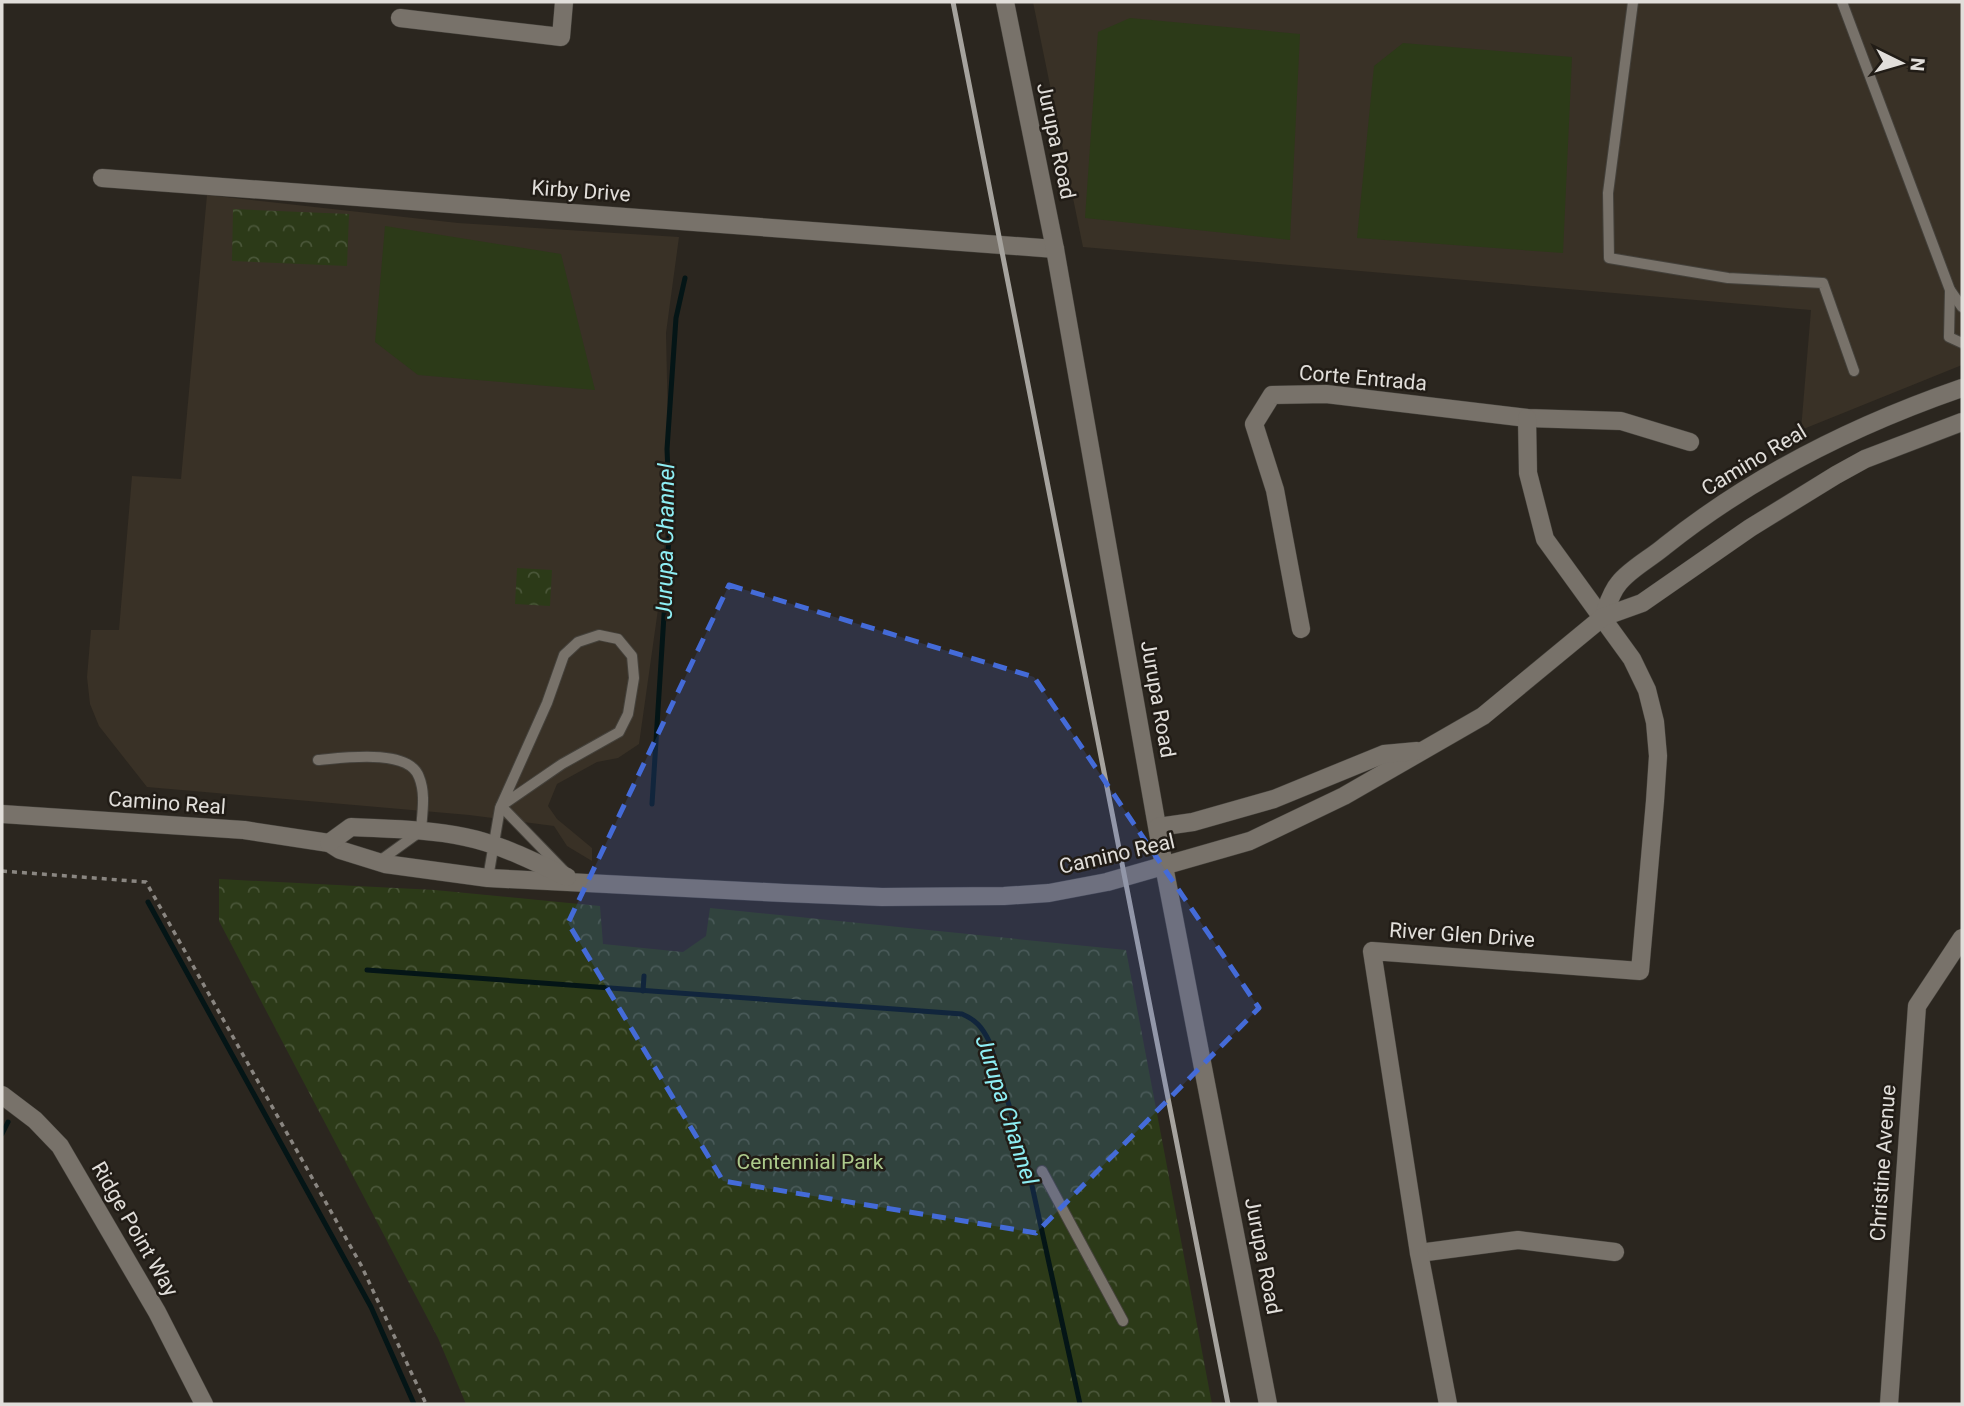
<svg xmlns="http://www.w3.org/2000/svg" width="1964" height="1406" font-family="Roboto,sans-serif">
<style>
.built{fill:#393126}
.grass{fill:#2c3a18}
.park{fill:url(#park-crowns)}
.lines{fill:none;stroke-linecap:round;stroke-linejoin:round}
.stream{stroke:#041516;stroke-width:5}
.lane-casing{stroke:#44413b;stroke-width:12}
.street-casing{stroke:#44413b;stroke-width:19}
.secondary-casing{stroke:#44413b;stroke-width:19}
.path{stroke:#8a8681;stroke-width:3.5;stroke-dasharray:5 5;stroke-linecap:butt}
.lane{stroke:#78726a;stroke-width:10}
.street{stroke:#78726a;stroke-width:18}
.secondary{stroke:#78726a;stroke-width:18}
.rail{stroke:#a6a39e;stroke-width:5}
.marked{fill:#446bd8;fill-opacity:0.2;stroke:#446bd8;stroke-width:5;stroke-dasharray:14 9;stroke-linejoin:round}
.labels{text-anchor:middle;stroke-width:5;stroke-linejoin:round;paint-order:stroke}
.street-label{font-size:21px;fill:#e1deda;stroke:#211c16}
.park-label{font-size:21px;fill:#adca8b;stroke:#211c16}
.water-label{font-size:23px;font-style:italic;fill:#8eeef4;stroke:#211c16}
</style>
<defs>
<pattern id="park-crowns" width="20" height="18" patternUnits="userSpaceOnUse" patternTransform="scale(1.75)"><rect width="20" height="18" fill="#2c3a18"/><path d="M2 6a3 3 0 1 1 6 0M12 15a3 3 0 1 1 6 0" fill="none" stroke="#4a5639"/></pattern>
</defs>
<rect width="100%" height="100%" fill="#2b261f"/>
<g class="built">
<path d="M1033,2h929v363l-161,65 10,-120 -728,-63z"/>
<path d="M207,195l251,28 221,14 -13,96 3,140 -7,108 -23,163 -21,14 -21,4 -40,22 -9,22 9,13 35,29v13l-25,-15 -13,-20 -85,-11 -322,-28 -48,-61 -9,-22 -3,-27 4,-47h28l13,-154 49,3z"/>
</g>
<g class="grass">
<path d="M1130,18l170,16 -10,206 -205,-22 13,-186z"/>
<path d="M1403,43l169,14 -9,196 -206,-15 17,-172z"/>
<path d="M385,226l176,28 34,136 -177,-15 -43,-33z"/>
</g>
<g class="park">
<path d="M233,209l116,5 -2,52 -115,-5z"/>
<path d="M517,568l35,2 -2,36 -35,-2z"/>
<path d="M219,879l216,11 165,16 3,38 80,8 23,-16 4,-28 416,42 86,454h-746l-28,-66 -219,-417z"/>
</g>
<g class="lines">
<g class="stream">
<path d="M652,804l18,-283 -3,-72 9,-131 9,-40"/>
<path d="M148,902l223,405 43,97"/>
<path d="M367,970l595,44c14,6 20,13 27,27l38,122 53,241"/>
<path d="M643,991l1,-15"/>
<path d="M2,1134l6,-12"/>
</g>
<g class="lane-casing">
<g id="lane">
<path d="M1633,2l-25,191 1,65 119,20 95,5 31,88"/>
<path d="M1842,2l108,288 12,17"/>
<path d="M1950,290l-1,47 13,6"/>
<path d="M318,760c24,-2 91,-12 101,17 7,17 3,36 2,54l-43,31"/>
<path d="M501,806l64,66"/>
<path d="M488,878l12,-70 47,-105 17,-48 14,-13 21,-7 19,4 14,17 2,22 -6,36 -9,18 -57,32 -61,42"/>
<path d="M1042,1171l81,150"/>
</g>
</g>
<g class="street-casing">
<g id="street">
<path d="M400,18l161,19 3,-35"/>
<path d="M102,178l953,71"/>
<path d="M1301,629l-26,-139 -21,-66 18,-29 54,-1 201,24 94,3 69,21"/>
<path d="M2,1095l33,25 25,26 97,166 47,92"/>
<path d="M1419,1253l99,-13 97,12"/>
<path d="M1448,1404l-29,-151 -47,-302 268,20 15,-170 3,-45 -3,-34 -8,-32 -15,-31 -87,-120 -17,-66 -1,-55"/>
<path d="M1889,1404l28,-398 45,-68"/>
</g>
</g>
<g class="secondary-casing">
<g id="secondary">
<path d="M1005,2l50,247 109,617 104,538"/>
<path d="M1603,617c4,-10 8,-25 16,-34 11,-14 32,-25 46,-37 89,-71 190,-121 297,-158"/>
<path d="M2,814l242,16 85,13 11,7 45,14 103,14 296,15 98,4 122,-1 45,-3 58,-11 143,-41 94,-45 139,-80 120,-99 39,-14 108,-75 86,-53 29,-16 97,-37"/>
<path d="M1158,827l35,-5 81,-23 110,-45 33,-3"/>
<path d="M329,843l22,-16c38,2 77,2 114,10 35,7 70,25 102,40"/>
</g>
</g>
<path class="path" d="M2,871l144,11 215,383 65,139"/>
<use href="#lane" class="lane"/>
<use href="#street" class="street"/>
<use href="#secondary" class="secondary"/>
<path class="rail" d="M953,2l275,1402"/>
</g>
<path class="marked" d="M729,585l305,92 225,331 -223,225 -313,-52 -155,-258z"/>
<g class="labels">
<g class="street-label">
<text transform="translate(1056 141) rotate(78)" y="7">Jurupa Road</text>
<text transform="translate(581 191) rotate(4)" y="7">Kirby Drive</text>
<text transform="translate(1363 378) rotate(5)" y="7">Corte Entrada</text>
<text transform="translate(1754 460) rotate(-31)" y="7">Camino Real</text>
<text transform="translate(1158 699) rotate(80)" y="7">Jurupa Road</text>
<text transform="translate(167 803) rotate(4)" y="7">Camino Real</text>
<text transform="translate(1117 854) rotate(-13)" y="7">Camino Real</text>
<text transform="translate(1462 935) rotate(4)" y="7">River Glen Drive</text>
<text transform="translate(1883 1163) rotate(-86)" y="7">Christine Avenue</text>
<text transform="translate(135 1229) rotate(60)" y="7">Ridge Point Way</text>
<text transform="translate(1263 1256) rotate(79)" y="7">Jurupa Road</text>
</g>
<g class="park-label">
<text x="810" y="1169">Centennial Park</text>
</g>
<g class="water-label">
<text transform="translate(665 541) rotate(-89)" y="8">Jurupa Channel</text>
<text transform="translate(1007 1110) rotate(72)" y="8">Jurupa Channel</text>
</g>
</g>
<rect width="1964" height="1406" fill="none" stroke="#e1deda" stroke-width="7"/>
<g transform="translate(1901 63) rotate(95)" stroke="#211c16" stroke-width="5" paint-order="stroke">
<path d="M0-5L12 26L0 18L-12 26Z" fill="#e1deda"/>
<text y="-10" font-size="19" font-weight="bold" text-anchor="middle" fill="#e1deda">N</text>
</g>
</svg>
